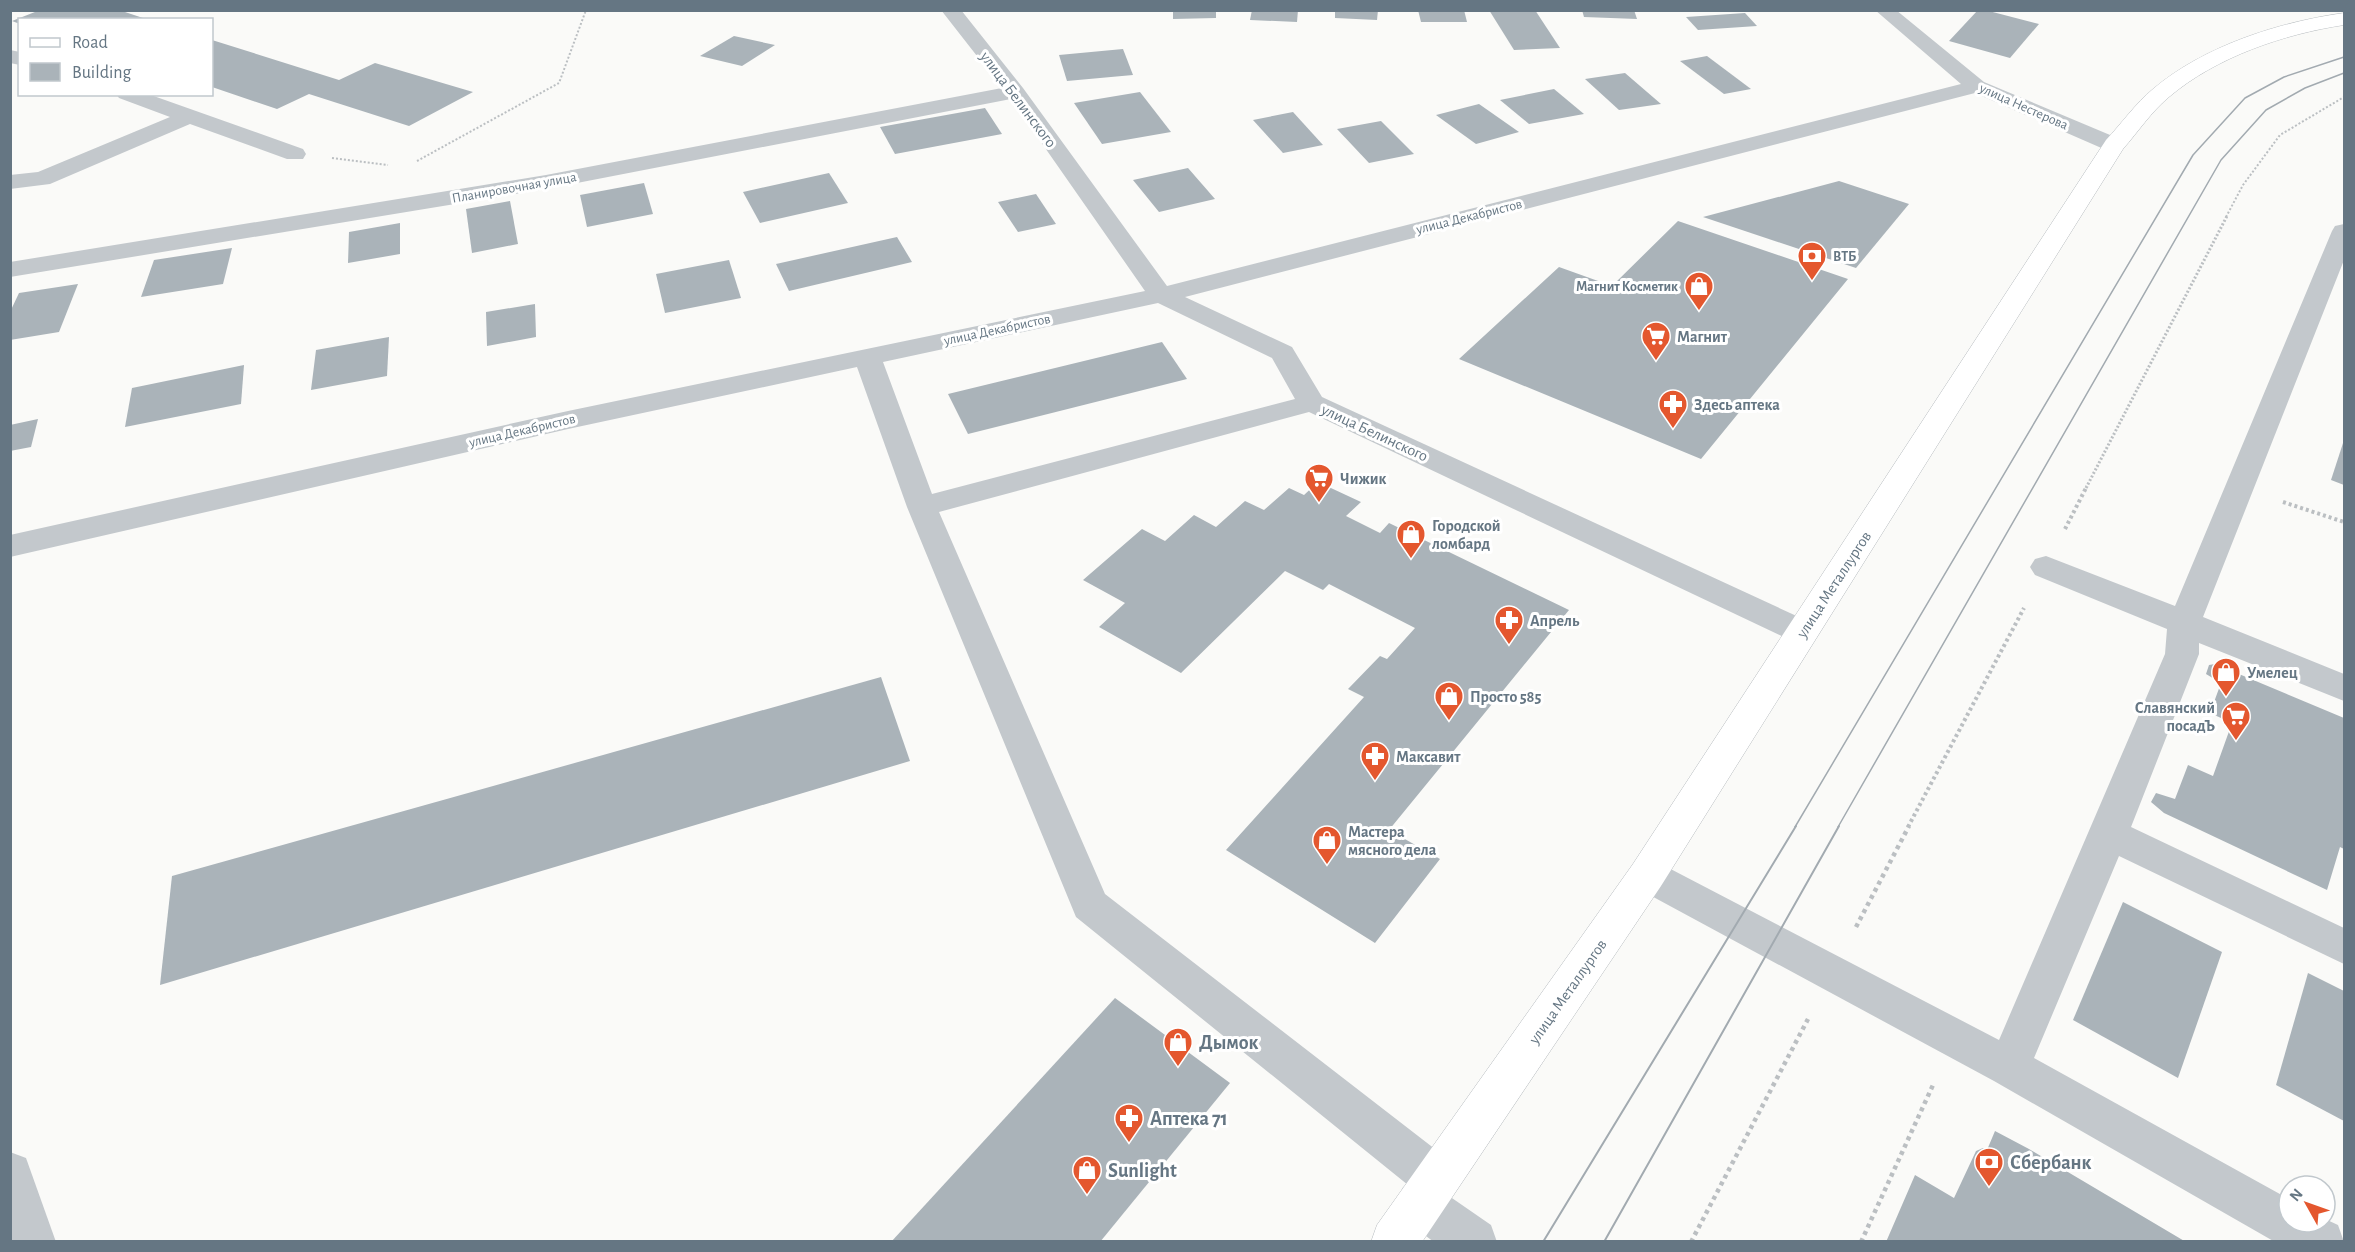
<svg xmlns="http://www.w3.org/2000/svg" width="2355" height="1252" font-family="'Alegreya Sans',sans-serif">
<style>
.building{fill:#aab3b9}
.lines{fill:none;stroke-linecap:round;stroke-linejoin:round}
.major-casing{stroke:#b5babe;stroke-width:1}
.path-far3{stroke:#bbbfc2;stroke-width:2;stroke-dasharray:2 2;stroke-linecap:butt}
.path-far2{stroke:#bbbfc2;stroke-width:3;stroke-dasharray:2 2;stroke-linecap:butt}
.path-far1{stroke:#bbbfc2;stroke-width:4;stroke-dasharray:3 3;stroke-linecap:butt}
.path{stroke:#bbbfc2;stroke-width:4.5;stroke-dasharray:4 4;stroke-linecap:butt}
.minor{fill:#c3c8cc;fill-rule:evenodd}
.major{fill:#fff;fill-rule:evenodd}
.tram-far1{stroke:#a2aab0;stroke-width:1.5}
.tram{stroke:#a2aab0;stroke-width:2}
.labels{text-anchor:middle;stroke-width:6;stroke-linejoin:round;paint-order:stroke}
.far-street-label{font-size:14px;fill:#657683;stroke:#fff}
.far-poi-label{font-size:14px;font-weight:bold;fill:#657683;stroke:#fff;text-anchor:start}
.street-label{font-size:16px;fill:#657683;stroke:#fff}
.poi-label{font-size:16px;font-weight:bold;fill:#657683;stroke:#fff;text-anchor:start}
.near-poi-label{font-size:20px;font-weight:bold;fill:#657683;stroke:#fff;text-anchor:start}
</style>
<rect width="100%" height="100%" fill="#fafaf8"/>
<g class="building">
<path d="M40,10h79l27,9 -126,1v4l-8,-3z"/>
<path d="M1173,10h43v8l-43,1z"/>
<path d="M1252,10h46l-1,12 -47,-2z"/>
<path d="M1335,10h43l-1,10 -42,-2z"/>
<path d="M1418,10h46l3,12h-46z"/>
<path d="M1489,10h46l25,38 -46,2z"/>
<path d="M1582,10h52l3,9 -53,-2z"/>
<path d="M1978,10h7l54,14 -29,34 -61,-17z"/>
<path d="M1745,13l12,13 -59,4 -12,-13z"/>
<path d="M734,36l41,9 -33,21 -42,-10z"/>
<path d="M212,40l127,40 36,-17 98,29 -64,34 -100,-32 -32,15 -65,-22z"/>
<path d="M1123,49l10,26 -66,6 -8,-26z"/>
<path d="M1707,56l44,33 -27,5 -44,-33z"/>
<path d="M1625,73l36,31 -42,6 -34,-31z"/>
<path d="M1554,89l30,25 -55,10 -29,-24z"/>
<path d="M1140,92l31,40 -69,12 -28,-41z"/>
<path d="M1479,104l40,28 -43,12 -40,-29z"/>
<path d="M985,108l17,26 -107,20 -15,-27z"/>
<path d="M1293,112l30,33 -40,8 -30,-33z"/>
<path d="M1381,121l33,33 -45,9 -32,-34z"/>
<path d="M1188,168l27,31 -56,13 -26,-32z"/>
<path d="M829,173l19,30 -88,20 -17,-31z"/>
<path d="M1839,181l70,23 -53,64 -153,-51z"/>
<path d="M644,183l9,31 -66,13 -7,-32z"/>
<path d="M1036,194l20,30 -38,8 -20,-30z"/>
<path d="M510,201l8,43 -46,9 -6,-44z"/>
<path d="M1678,221l170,58 -147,180 -242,-100 100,-92 53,19z"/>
<path d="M400,223v31l-52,9 1,-31z"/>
<path d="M897,237l15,25 -123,29 -13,-27z"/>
<path d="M232,248l-9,36 -82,13 13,-37z"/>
<path d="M729,260l12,38 -76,15 -9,-39z"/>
<path d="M78,284l-19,48 -49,8v-28l9,-19z"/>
<path d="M535,304l1,33 -49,9 -1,-34z"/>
<path d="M389,337l-2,39 -76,14 5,-40z"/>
<path d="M1162,342l25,37 -219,55 -20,-40z"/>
<path d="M244,365l-3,39 -116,23 7,-39z"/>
<path d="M38,419l-7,28 -21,4v-26z"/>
<path d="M2344,440v45l-13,-5z"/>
<path d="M1318,482l43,20 -15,14 34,17 9,-10 180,87 -180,220 51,29 -65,84 -149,-93 138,-153 -16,-8 32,-33 7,3 28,-31 -86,-44 -6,6 -38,-19 -104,102 -82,-46 26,-24 -42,-23 59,-51 23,12 29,-26 22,12 29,-26 19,9 25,-22 15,7z"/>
<path d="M2215,664l129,54v131l-4,-2 -13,43 -163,-77 -13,-11 5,-9 19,6 13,-34 25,11 19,-53 -22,-10 11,-30 -15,-9 3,-9z"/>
<path d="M881,677l29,84 -750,224 12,-109z"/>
<path d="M2123,902l99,50 -44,126 -105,-58z"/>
<path d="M2308,973l36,18v130l-68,-36z"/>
<path d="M1115,998l115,85 -130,159h-209z"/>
<path d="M1995,1131l34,18 157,93h-300l29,-67 39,23 22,-47 7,-3 4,2z"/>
</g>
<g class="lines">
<g class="major-casing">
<path id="major" d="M2344,13v12c-60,9 -128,32 -175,72 -18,15 -31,35 -46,52l-462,737 -239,356h-51l6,-17 256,-361 473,-724c16,-17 29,-36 47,-51 51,-43 126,-67 191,-76z"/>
</g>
<g class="path-far3">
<path d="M332,158l56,7"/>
<path d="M417,161l142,-78 27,-73"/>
<path d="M2226,217l17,-32 37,-50 64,-38"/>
</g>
<path class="path-far2" d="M2086,488l141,-272"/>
<g class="path-far1">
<path d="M2283,502l61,20"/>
<path d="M2065,529l22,-43"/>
<path d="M1908,827l116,-219"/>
</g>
<g class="path">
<path d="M1856,927l53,-101"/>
<path d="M1691,1242l117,-223"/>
<path d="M1861,1242l72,-157"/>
</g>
<g class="minor">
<path d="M941,10h20l62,78 144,198 794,-202 -86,-74h21l88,72 138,58 3,5 -3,5h-16l-131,-57 -790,204 107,50 30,50 492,227 5,8 -5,8 -12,4 -12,-4 -481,-228 -370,100 166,382 348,269 7,16 -7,16 -4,1 42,29 6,17h-63l-31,-23 -7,-16 7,-16 5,-2 -332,-268 -169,-410 -50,-140 -289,62 -558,128v-22l558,-124 577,-120 -134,-192 -465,90 -536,88v-15l536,-87 456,-87zM1158,303l114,55 23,41 -363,95 -49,-132z"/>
<path d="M10,50l10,2v13l-10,-2z"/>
<path d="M116,94h32l155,55 3,5 -3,5h-16l-97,-35 -140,60 -40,5v-14l28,-3 132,-55 -51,-19z"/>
<path d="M2344,224v36l-141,357 141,57v27l-145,-58v11l-68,173 213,101v36l-225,-108 -85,202 255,141v23h36v-3l13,6 6,17h-69l-281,-161 -361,-195 -5,-11 5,-11 14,-5 14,5 338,176 166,-386 2,-25 -132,-54 -5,-8 5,-8 11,-3 129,50 157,-375 3,-5z"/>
<path d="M10,1152l16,6 30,84h-46z"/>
</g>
<use href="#major" class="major"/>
<g class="tram-far1">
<path d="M1795,827l398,-672 52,-57 39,-21 60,-20"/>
<path d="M1838,827l383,-667 45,-50 39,-22 39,-15"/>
</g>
<g class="tram">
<path d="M1543,1242l253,-416"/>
<path d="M1604,1242l235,-416"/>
</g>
</g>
<defs>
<g id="bank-pin" transform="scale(1.5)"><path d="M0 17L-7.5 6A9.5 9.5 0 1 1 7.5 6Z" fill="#e4572e" stroke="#fff"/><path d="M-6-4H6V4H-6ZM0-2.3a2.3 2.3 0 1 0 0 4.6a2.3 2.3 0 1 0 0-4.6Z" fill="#fff"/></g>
<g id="shop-pin" transform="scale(1.5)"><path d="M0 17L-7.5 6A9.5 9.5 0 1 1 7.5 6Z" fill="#e4572e" stroke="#fff"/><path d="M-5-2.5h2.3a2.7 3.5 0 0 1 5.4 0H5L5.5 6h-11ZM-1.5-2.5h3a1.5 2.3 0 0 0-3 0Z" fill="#fff"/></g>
<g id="supermarket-pin" transform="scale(1.5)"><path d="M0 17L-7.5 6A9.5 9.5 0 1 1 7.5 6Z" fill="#e4572e" stroke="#fff"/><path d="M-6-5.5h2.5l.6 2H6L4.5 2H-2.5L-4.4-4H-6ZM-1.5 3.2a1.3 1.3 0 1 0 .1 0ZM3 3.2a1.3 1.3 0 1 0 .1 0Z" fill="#fff"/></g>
<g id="pharmacy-pin" transform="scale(1.5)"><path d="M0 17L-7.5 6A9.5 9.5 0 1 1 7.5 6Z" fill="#e4572e" stroke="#fff"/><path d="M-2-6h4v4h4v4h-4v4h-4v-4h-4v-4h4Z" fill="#fff"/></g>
</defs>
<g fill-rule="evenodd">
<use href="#bank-pin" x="1812" y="256"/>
<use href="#shop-pin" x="1699" y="286"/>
<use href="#supermarket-pin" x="1656" y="336"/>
<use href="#pharmacy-pin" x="1673" y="404"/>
<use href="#supermarket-pin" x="1319" y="478"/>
<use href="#shop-pin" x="1411" y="534"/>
<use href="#pharmacy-pin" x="1509" y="620"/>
<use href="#shop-pin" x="2226" y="672"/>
<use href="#shop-pin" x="1449" y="696"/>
<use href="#supermarket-pin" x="2236" y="716"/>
<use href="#pharmacy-pin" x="1375" y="756"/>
<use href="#shop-pin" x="1327" y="840"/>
<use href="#shop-pin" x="1178" y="1042"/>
<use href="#pharmacy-pin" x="1129" y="1118"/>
<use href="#bank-pin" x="1989" y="1162"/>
<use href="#shop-pin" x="1087" y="1170"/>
</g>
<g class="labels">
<g class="far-street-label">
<text transform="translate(2024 106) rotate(24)" y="5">улица Нестерова</text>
<text transform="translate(514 187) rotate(-10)" y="5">Планировочная улица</text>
<text transform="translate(1469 216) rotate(-14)" y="5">улица Декабристов</text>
<text transform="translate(997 329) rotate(-12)" y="5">улица Декабристов</text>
<text transform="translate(522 430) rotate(-13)" y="5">улица Декабристов</text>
</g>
<g class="far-poi-label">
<text x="1833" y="261">ВТБ</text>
<text x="1678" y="291" text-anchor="end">Магнит Косметик</text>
</g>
<g class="street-label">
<text transform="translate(1019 99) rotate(53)" y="6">улица Белинского</text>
<text transform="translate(1375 432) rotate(25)" y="6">улица Белинского</text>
<text transform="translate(1833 584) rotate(-57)" y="6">улица Металлургов</text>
<text transform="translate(1567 991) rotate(-55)" y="6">улица Металлургов</text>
</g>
<g class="poi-label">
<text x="1677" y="342">Магнит</text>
<text x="1694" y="410">Здесь аптека</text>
<text x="1340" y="484">Чижик</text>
<text x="1432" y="531">Городской<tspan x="1432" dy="18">ломбард</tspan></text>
<text x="1530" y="626">Апрель</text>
<text x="2247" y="678">Умелец</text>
<text x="1470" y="702">Просто 585</text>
<text x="2215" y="713" text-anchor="end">Славянский<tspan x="2215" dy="18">посадЪ</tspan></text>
<text x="1396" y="762">Максавит</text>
<text x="1348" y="837">Мастера<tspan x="1348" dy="18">мясного дела</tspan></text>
</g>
<g class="near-poi-label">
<text x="1199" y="1049">Дымок</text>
<text x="1150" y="1125">Аптека 71</text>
<text x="2010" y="1169">Сбербанк</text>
<text x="1108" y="1177">Sunlight</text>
</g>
</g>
<rect width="2355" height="1252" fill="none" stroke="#657683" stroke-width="24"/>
<rect x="18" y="18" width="195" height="78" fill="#ffffff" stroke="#c1c8cd" stroke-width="1.5"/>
<rect x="30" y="38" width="30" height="9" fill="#ffffff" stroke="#c1c8cd" stroke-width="1.5"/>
<text x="72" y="48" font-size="18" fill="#657683">Road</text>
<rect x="30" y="63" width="30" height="18" fill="#aab3b9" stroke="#c1c8cd" stroke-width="1.5"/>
<text x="72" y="78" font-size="18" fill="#657683">Building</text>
<g transform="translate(2307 1204) rotate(310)"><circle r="28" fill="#ffffff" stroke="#c1c8cd" stroke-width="1.5"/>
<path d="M0-4.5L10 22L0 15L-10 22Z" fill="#e4572e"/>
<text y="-9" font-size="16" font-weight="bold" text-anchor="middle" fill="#657683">N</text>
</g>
</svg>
